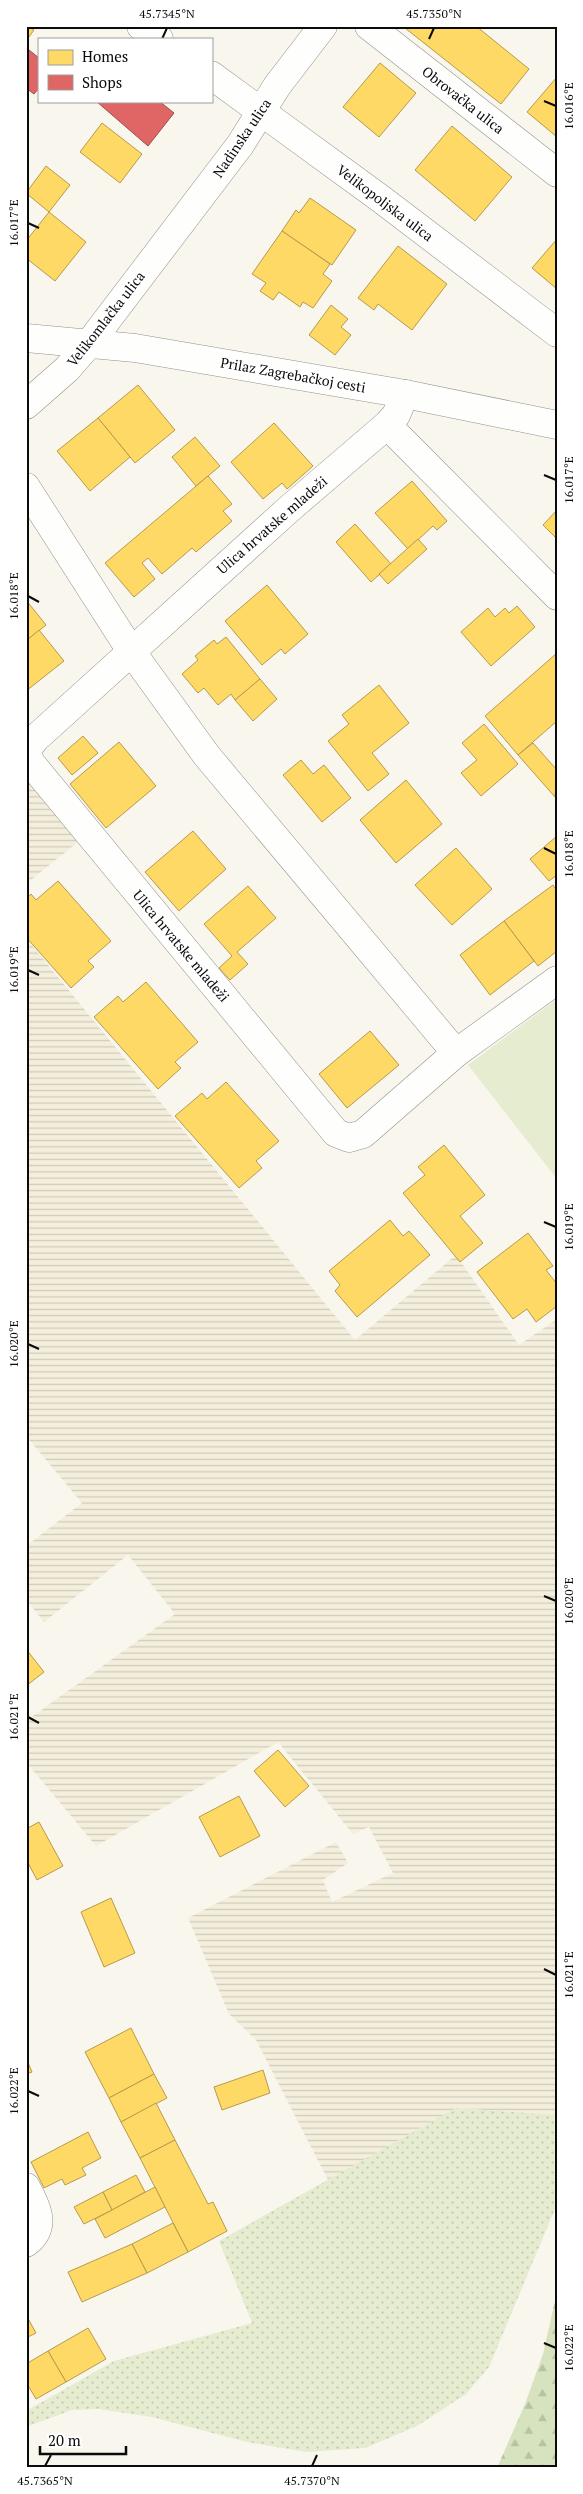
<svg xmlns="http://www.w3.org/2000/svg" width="583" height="2494" font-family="'PT Serif',serif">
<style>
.farmland{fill:url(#farmland-rules)}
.grass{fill:url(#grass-dots)}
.forest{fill:url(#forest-firs)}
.garden{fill:#e5ecd0}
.homes{fill:#ffd966;stroke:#b69b4b}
.shops{fill:#e06666;stroke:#a04b4b}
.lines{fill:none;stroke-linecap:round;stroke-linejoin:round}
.minor-casing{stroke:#92918d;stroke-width:29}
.minor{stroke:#fefefc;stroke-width:28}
.ticks{fill:none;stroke:#0b0b0b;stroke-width:2}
.labels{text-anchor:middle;stroke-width:5;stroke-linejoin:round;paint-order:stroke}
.street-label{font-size:14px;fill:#0b0b0b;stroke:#fff}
.neatline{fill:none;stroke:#0b0b0b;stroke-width:2}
.ticks-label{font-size:12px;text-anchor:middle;fill:#0b0b0b}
</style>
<defs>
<pattern id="farmland-rules" width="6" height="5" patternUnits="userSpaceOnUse" patternTransform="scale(1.25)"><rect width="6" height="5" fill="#f4eedc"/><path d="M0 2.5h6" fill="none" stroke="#d0cbbb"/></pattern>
<pattern id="grass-dots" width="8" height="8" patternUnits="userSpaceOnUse" patternTransform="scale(1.25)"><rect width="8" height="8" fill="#e5ecd0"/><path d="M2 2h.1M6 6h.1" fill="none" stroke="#c3c9b1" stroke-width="1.8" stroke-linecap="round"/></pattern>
<pattern id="forest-firs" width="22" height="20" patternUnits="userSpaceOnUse" patternTransform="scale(1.25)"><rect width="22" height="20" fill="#d7e3bf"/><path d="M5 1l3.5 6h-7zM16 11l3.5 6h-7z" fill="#b7c1a3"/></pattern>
</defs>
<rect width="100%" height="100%" fill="#f9f6ee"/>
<g class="farmland">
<path d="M26,779l52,63 -52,42z"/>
<path d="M26,938l329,402 101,-85 63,90 38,-26v796l-101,-7 -128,72 -72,-140 -27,-26 -41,-96 148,-76 12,21 -25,17 9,22 61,-29 -24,-46 -16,7 -75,-92 -182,104 -70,-84v-41l149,-107 -47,-59 -84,67 -18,-23v-53l56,-43 -56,-67z"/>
</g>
<path class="grass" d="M456,2108l101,7v89l-68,163 -23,27 -49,32 -52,22 -58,4 -60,-10 -95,-25 -54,-8 -26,1 -46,17v-16l88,-50 138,-38 -33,-82z"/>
<path class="forest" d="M557,2292v176h-60l28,-64 18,-50z"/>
<path class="garden" d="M557,999v180l-89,-114z"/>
<g class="homes">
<path d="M26,26l8,4 -8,11z"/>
<path d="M406,26h70l53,43 -28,35 -96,-76z"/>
<path d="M380,63l36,30 -37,44 -36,-30z"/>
<path d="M557,77v60l-30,-25z"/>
<path d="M102,123l40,31 -22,29 -40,-31z"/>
<path d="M452,126l60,51 -37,44 -60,-51z"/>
<path d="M46,166l24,19 -21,27 -23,-19z"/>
<path d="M310,198l46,32 -24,35 -50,-34 14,-21 3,3z"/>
<path d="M49,212l37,30 -31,39 -29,-23v-17z"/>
<path d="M282,231l48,33 -7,10 9,7 -19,27 -10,-6 -3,5 -21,-15 -6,8 -13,-9 6,-8 -14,-9z"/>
<path d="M557,239v50l-25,-21z"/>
<path d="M398,246l49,38 -35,46 -34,-26 -4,6 -16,-12z"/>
<path d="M331,305l17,14 -7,8 10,8 -16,20 -26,-20z"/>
<path d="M138,385l37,45 -40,33 -37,-45z"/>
<path d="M98,418l32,39 -40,34 -33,-40z"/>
<path d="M274,423l39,43 -26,23 -5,-6 -19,16 -32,-37z"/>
<path d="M195,437l25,29 -24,20 -24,-29z"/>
<path d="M208,476l24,28 -9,7 9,10 -36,31 -4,-4 -30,26 -14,-16 -6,5 13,16 -21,18 -29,-34z"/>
<path d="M412,481l35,40 -10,9 -4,-4 -25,23 -33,-36z"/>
<path d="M557,510v29l-14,-14z"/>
<path d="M355,524l36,40 -20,18 -35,-40z"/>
<path d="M418,539l9,10 -39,35 -9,-10z"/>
<path d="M267,585l41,49 -23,20 -4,-5 -19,16 -37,-44z"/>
<path d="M26,600l20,25 -20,16z"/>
<path d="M517,606l18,21 -44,39 -30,-34 27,-24 7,9 10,-9 4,5z"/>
<path d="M39,630l25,31 -38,30v-50z"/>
<path d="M226,637l34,42 -25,21 -4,-6 -13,11 -14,-17 -6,5 -16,-19 16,-14 -3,-4 19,-16 3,4z"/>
<path d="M557,653v68l-39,34 -33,-39z"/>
<path d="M260,679l17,20 -24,22 -18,-21z"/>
<path d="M379,685l30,38 -37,30 17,21 -21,17 -40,-50 21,-17 -7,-9z"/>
<path d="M484,724l34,40 -37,32 -20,-23 16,-13 -15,-17z"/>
<path d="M83,736l15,17 -26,22 -14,-17z"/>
<path d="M119,742l37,44 -50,42 -36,-44z"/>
<path d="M533,743l24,27 -2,27 -37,-42z"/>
<path d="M301,760l12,14 11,-9 27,33 -29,24 -39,-47z"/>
<path d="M406,780l36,44 -46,39 -36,-43z"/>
<path d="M193,831l33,38 -47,42 -34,-39z"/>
<path d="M557,836v39l-8,6 -19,-22z"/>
<path d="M456,848l36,41 -40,36 -37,-40z"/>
<path d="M58,881l53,60 -23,20 6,6 -23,21 -45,-51v-38l5,-5 5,6z"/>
<path d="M553,885l4,6v60l-19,15 -34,-45z"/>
<path d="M248,886l28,32 -39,34 11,12 -18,16 -11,-12 13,-12 -28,-32z"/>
<path d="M504,921l30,40 -44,34 -30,-40z"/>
<path d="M146,982l52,60 -23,20 6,6 -23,21 -64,-72 24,-21 5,6z"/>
<path d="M370,1031l29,34 -52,43 -28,-34z"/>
<path d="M226,1082l53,59 -23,20 6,7 -23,20 -64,-72 27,-23 5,6z"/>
<path d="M444,1145l41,50 -25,21 23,27 -23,19 -57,-69 22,-18 -7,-8z"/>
<path d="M390,1220l13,16 6,-5 21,24 -73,62 -22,-26 5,-6 -11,-14z"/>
<path d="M528,1233l25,33 -7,4 11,14v22l-21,16 -9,-13 -14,10 -36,-47z"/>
<path d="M26,1649l18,23 -18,14z"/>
<path d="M278,1750l31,36 -24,21 -31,-36z"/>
<path d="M239,1796l21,40 -40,21 -21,-40z"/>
<path d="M39,1822l24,44 -26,14 -11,-21v-30z"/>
<path d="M111,1898l24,55 -31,14 -23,-55z"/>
<path d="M131,2028l23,46 -45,24 -24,-46z"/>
<path d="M26,2058l6,14 -6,2z"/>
<path d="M263,2070l7,23 -48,17 -8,-23z"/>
<path d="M154,2074l13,24 -46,24 -12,-24z"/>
<path d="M156,2103l19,37 -35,18 -19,-36z"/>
<path d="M88,2132l13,26 -19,10 4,7 -21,10 -3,-6 -18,9 -13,-26z"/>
<path d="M175,2140l33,64 5,-2 14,29 -39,21 -48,-94z"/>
<path d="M136,2175l9,17 -33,18 -9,-18z"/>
<path d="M155,2187l10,20 -60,31 -10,-19z"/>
<path d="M103,2192l9,18 -28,14 -10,-17z"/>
<path d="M173,2223l15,29 -41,21 -15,-29z"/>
<path d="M132,2244l15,29 -65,29 -14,-30z"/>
<path d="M26,2315l10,18 -10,5z"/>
<path d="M88,2328l18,31 -40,23 -18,-31z"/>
<path d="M48,2351l18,31 -30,17 -10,-17v-18z"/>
</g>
<g class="shops">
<path d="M29,50l10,8v30l-5,6 -8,-6v-34z"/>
<path d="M96,101h63l15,12 -26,33z"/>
</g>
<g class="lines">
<g class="minor-casing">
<g id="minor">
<path d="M141,26l18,13"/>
<path d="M369,26l188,147"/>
<path d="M211,75l170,124 176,134"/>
<path d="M26,338l109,10 270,46 152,31"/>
<path d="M405,394l-9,21 -9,10 -98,84 -253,229 -9,11 3,13 306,371 13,5 14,-4 93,-81"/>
<path d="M26,405l41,-36 21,-24 152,-200 37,-59 46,-60"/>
<path d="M387,425l170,171"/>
<path d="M26,487l105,164 76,105 249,297 101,-73"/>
<path d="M26,2187c10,18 22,40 0,56"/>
</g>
</g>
<use href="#minor" class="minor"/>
</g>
<path class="ticks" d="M162,39l5,-11M429,39l5,-11M544,101l12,5M28,223l11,5M544,475l12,5M28,596l11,6M544,848l12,6M28,970l11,5M544,1222l12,5M28,1344l11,5M544,1596l12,5M28,1717l11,6M544,1969l12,6M28,2091l11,5M544,2343l12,5M45,2466l6,-11M312,2466l5,-11"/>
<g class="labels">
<g class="street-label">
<text transform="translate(463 100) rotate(38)" y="5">Obrovačka ulica</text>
<text transform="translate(242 138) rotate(-56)" y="5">Nadinska ulica</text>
<text transform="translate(385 203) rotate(37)" y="5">Velikopoljska ulica</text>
<text transform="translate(106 319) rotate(-52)" y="5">Velikomlačka ulica</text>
<text transform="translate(293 375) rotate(10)" y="5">Prilaz Zagrebačkoj cesti</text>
<text transform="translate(272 525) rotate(-41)" y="5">Ulica hrvatske mladeži</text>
<text transform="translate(181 946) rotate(50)" y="5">Ulica hrvatske mladeži</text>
</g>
</g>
<rect width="583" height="2494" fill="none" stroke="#ffffff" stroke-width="55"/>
<rect x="38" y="38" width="175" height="65" fill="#ffffff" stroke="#9d9d9d"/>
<rect x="48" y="50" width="25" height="15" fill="#ffd966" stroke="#9d9d9d"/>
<text x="82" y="62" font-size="15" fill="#0b0b0b">Homes</text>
<rect x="48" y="75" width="25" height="15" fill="#e06666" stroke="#9d9d9d"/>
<text x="82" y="88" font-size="15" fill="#0b0b0b">Shops</text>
<path d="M40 2446v8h86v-8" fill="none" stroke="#0b0b0b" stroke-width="2.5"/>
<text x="48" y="2446" font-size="15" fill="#0b0b0b" stroke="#ffffff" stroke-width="4" paint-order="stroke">20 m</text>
<rect x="28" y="28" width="528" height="2438" class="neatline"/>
<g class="ticks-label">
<text x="167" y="18">45.7345°N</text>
<text x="434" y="18">45.7350°N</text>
<text transform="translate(569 106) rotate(-90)" y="4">16.016°E</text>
<text transform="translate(14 223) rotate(-90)" y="4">16.017°E</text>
<text transform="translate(569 480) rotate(-90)" y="4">16.017°E</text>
<text transform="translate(14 596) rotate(-90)" y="4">16.018°E</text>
<text transform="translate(569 854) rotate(-90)" y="4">16.018°E</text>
<text transform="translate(14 970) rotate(-90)" y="4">16.019°E</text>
<text transform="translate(569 1227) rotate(-90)" y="4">16.019°E</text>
<text transform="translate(14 1344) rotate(-90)" y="4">16.020°E</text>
<text transform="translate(569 1601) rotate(-90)" y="4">16.020°E</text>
<text transform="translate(14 1717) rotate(-90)" y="4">16.021°E</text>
<text transform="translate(569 1975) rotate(-90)" y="4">16.021°E</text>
<text transform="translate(14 2091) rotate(-90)" y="4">16.022°E</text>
<text transform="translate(569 2348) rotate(-90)" y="4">16.022°E</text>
<text x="45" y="2485">45.7365°N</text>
<text x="312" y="2485">45.7370°N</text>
</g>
</svg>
